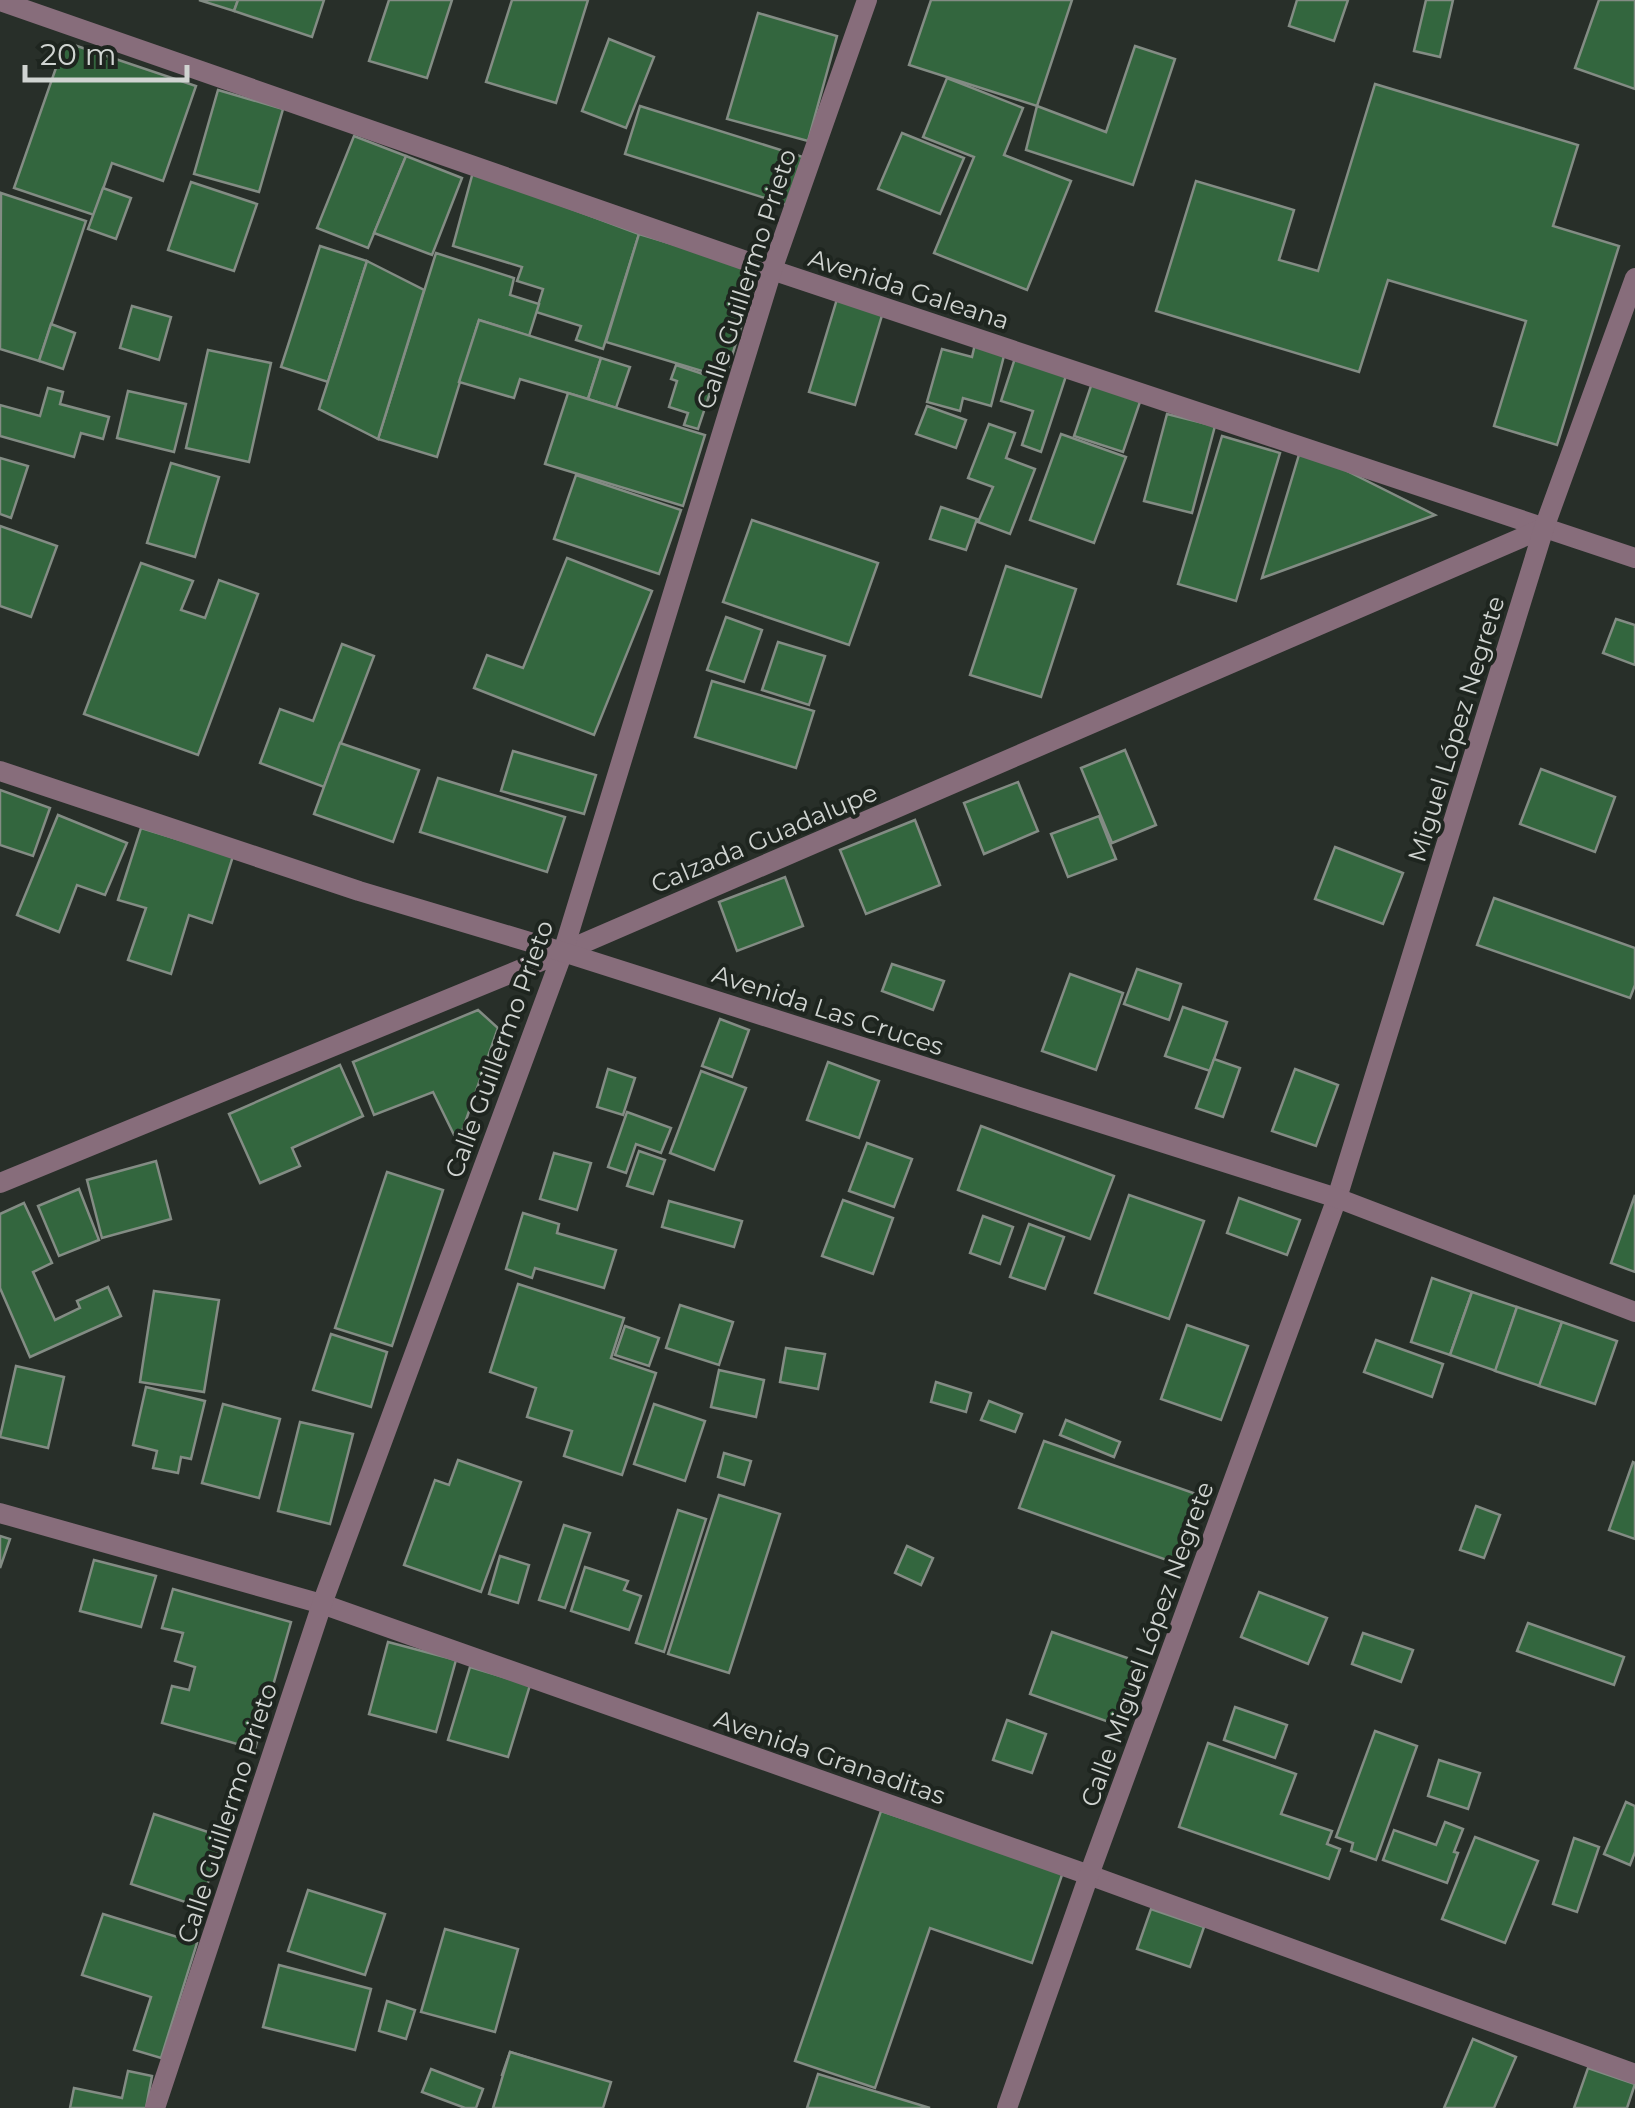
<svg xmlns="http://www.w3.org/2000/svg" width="1635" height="2108" font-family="Montserrat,sans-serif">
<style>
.building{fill:#33663e;stroke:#838c84;stroke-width:2.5}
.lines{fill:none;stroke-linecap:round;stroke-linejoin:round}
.minor{stroke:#876d7b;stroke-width:20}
.tertiary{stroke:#876d7b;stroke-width:20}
.labels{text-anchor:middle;stroke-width:8;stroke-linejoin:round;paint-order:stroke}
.street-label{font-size:25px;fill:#d0d4d1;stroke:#1e251f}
</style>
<rect width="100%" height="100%" fill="#282f29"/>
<g class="building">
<path d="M199,0h39l-4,11z"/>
<path d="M238,0h86l-12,37 -78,-26z"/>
<path d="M389,0h63l-25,78 -58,-17z"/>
<path d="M512,0h76l-32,103 -70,-21z"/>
<path d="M931,0h141l-35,106 -128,-41z"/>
<path d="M1297,0h51l-14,41 -45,-15z"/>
<path d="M1426,0h27l-13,57 -26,-6z"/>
<path d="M1599,0h36v89l-60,-21z"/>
<path d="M758,13l79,23 -29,105 -81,-22z"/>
<path d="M609,39l45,18 -28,71 -44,-17z"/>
<path d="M65,42l131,44 -33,95 -51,-18 -18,52 -80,-27z"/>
<path d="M1135,46l40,13 -42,126 -107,-35 11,-44 69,26z"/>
<path d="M947,78l76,30 -19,47 67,26 -44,109 -93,-37 40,-96 -51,-20z"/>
<path d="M1375,84l203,61 -25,81 66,20 -62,199 -63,-19 32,-105 -138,-41 -29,92 -203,-61 40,-130 98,29 -15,50 39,11z"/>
<path d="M218,90l65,19 -24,83 -65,-18z"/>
<path d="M640,106l163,51 -16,48 -162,-51z"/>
<path d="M902,133l62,25 -24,56 -62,-25z"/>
<path d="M354,136l52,20 -38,92 -51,-20z"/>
<path d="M406,156l56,22 -30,77 -58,-22z"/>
<path d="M473,172l166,62 -36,115 -27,-9 5,-14 -45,-14 7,-23 -26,-8 5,-14 -69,-21z"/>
<path d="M191,182l66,22 -23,67 -66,-21z"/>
<path d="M103,188l28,10 -15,41 -28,-10z"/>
<path d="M1,193l85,28 -47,140 -39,-12z"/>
<path d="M639,234l120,36 -34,108 -119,-36z"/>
<path d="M320,246l47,15 -39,121 -47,-15z"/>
<path d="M436,253l78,25 -4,17 29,9 -10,32 -50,-16 -42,137 -59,-18z"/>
<path d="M367,261l57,29 -46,149 -59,-30z"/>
<path d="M837,299l46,13 -28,93 -46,-13z"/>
<path d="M132,306l39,11 -12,43 -39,-12z"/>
<path d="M479,320l122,38 -13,41 -68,-20 -6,19 -55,-16z"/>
<path d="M51,324l24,9 -12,36 -24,-8z"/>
<path d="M975,344l30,8 -14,54 -28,-8 -3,13 -33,-9 15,-53 30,8z"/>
<path d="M208,350l63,13 -22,99 -63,-14z"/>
<path d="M601,358l29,9 -14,41 -28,-9z"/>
<path d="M1015,358l51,18 -25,76 -19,-7 11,-34 -32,-10z"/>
<path d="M676,365l39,13 -17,51 -14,-4 4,-12 -19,-6 8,-26 -6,-2z"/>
<path d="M1093,380l49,16 -19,56 -49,-16z"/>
<path d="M48,388l15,4 -3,12 49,13 -6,22 -22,-6 -7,24 -74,-21v-31l40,11z"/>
<path d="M128,391l58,13 -12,48 -57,-14z"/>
<path d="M568,393l137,42 -22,71 -138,-42z"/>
<path d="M927,406l39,14 -10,28 -40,-14z"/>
<path d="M1167,414l48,12 -23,87 -48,-12z"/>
<path d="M989,424l26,9 -9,25 29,11 -25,65 -32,-12 15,-35 -25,-9z"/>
<path d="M1061,434l65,23 -32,86 -64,-23z"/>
<path d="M1222,436l58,17 -44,148 -58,-17z"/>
<path d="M1301,448l134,67 -173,63z"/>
<path d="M0,458l28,8 -17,52 -11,-4z"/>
<path d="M171,463l48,14 -24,80 -48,-14z"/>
<path d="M576,475l105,35 -22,64 -105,-35z"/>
<path d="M941,507l36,12 -11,31 -36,-11z"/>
<path d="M752,520l126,43 -29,82 -126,-43z"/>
<path d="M0,526l57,20 -26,71 -31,-11z"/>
<path d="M567,558l85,33 -58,144 -120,-47 13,-33 36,13z"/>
<path d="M141,563l52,18 -12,29 24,8 14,-38 39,14 -60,161 -114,-41z"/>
<path d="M1006,566l70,23 -35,108 -71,-22z"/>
<path d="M726,617l36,13 -18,52 -37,-12z"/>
<path d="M1616,619l19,6v40l-32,-12z"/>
<path d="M778,642l47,14 -16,49 -47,-15z"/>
<path d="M342,644l32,12 -50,131 -64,-24 20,-54 33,12z"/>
<path d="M712,681l102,30 -18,57 -101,-31z"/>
<path d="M340,743l79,27 -26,72 -79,-28z"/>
<path d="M1125,750l31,75 -44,18 -31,-75z"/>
<path d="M513,751l83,24 -12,39 -83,-23z"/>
<path d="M1541,769l74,28 -20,55 -75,-28z"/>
<path d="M438,778l127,39 -18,55 -127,-40z"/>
<path d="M1018,782l20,49 -54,23 -20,-51z"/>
<path d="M0,790l50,18 -17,48 -33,-11z"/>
<path d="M58,815l69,28 -22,52 -28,-10 -18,47 -42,-17z"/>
<path d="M1099,816l17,43 -48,18 -17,-43z"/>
<path d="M915,820l25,65 -74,29 -26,-64z"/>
<path d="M141,828l92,28 -21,67 -23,-8 -18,59 -43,-14 18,-52 -28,-8z"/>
<path d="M1335,847l68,26 -20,51 -68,-25z"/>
<path d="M785,877l18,49 -66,25 -18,-49z"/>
<path d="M1494,898l141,50v37l-5,13 -153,-53z"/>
<path d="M892,964l52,17 -11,29 -51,-19z"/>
<path d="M1137,969l44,15 -12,36 -45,-16z"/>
<path d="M1070,974l53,19 -27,77 -54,-19z"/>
<path d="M1183,1007l44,15 -17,49 -45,-15z"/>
<path d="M478,1010l20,18 -40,115 -25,-51 -59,23 -21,-53z"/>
<path d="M720,1019l29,11 -17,47 -30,-11z"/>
<path d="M1214,1059l26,9 -17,49 -27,-9z"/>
<path d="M828,1062l51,19 -20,57 -52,-18z"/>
<path d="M340,1065l23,51 -71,32 8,18 -40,17 -31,-69z"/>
<path d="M608,1069l27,9 -12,37 -26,-8z"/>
<path d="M1295,1069l43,16 -22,61 -44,-15z"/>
<path d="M701,1071l45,17 -32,82 -44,-17z"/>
<path d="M627,1112l44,16 -10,25 -25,-9 -10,29 -18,-6z"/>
<path d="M981,1126l133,50 -24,63 -132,-49z"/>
<path d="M867,1143l45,16 -18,48 -45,-16z"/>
<path d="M639,1151l26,9 -12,34 -26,-8z"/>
<path d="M554,1153l37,10 -14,47 -37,-11z"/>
<path d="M156,1161l15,58 -69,19 -15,-58z"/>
<path d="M387,1172l56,18 -51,156 -57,-18z"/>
<path d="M79,1189l20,51 -40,16 -21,-50z"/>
<path d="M1129,1195l75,26 -35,98 -74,-26z"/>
<path d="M1635,1195v77l-24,-9z"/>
<path d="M1239,1198l61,22 -13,35 -60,-22z"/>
<path d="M843,1200l50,18 -20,56 -51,-18z"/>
<path d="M669,1201l73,20 -8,26 -72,-20z"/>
<path d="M24,1203l28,60 -19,9 22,48 25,-12 -3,-7 31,-14 13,29 -91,41 -30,-69v-74z"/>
<path d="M523,1213l36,11 -2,9 59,17 -12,38 -69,-20 -3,10 -26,-9z"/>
<path d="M983,1216l30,11 -13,37 -30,-11z"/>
<path d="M1029,1224l35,13 -19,52 -35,-12z"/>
<path d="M1432,1278l40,14 -22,63 -39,-13z"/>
<path d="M518,1284l106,34 -13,40 45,15 -34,102 -58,-19 8,-25 -45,-14 9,-29 -46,-16z"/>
<path d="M154,1291l65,9 -15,92 -64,-10z"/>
<path d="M1472,1292l45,15 -21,64 -46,-16z"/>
<path d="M680,1305l53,17 -14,43 -53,-17z"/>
<path d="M1517,1307l45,15 -22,64 -45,-15z"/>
<path d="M1562,1322l55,19 -22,63 -56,-18z"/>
<path d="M1187,1325l61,21 -27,74 -60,-21z"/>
<path d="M625,1326l34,12 -10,28 -34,-11z"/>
<path d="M331,1334l56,18 -16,55 -58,-17z"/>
<path d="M1376,1340l67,24 -11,33 -68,-25z"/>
<path d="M786,1348l39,6 -7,35 -38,-7z"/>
<path d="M16,1366l48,11 -16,71 -48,-11z"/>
<path d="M719,1370l45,10 -8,37 -45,-10z"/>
<path d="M936,1382l35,11 -5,19 -35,-10z"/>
<path d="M146,1387l59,14 -14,58 -10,-2 -3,16 -25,-5 4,-17 -24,-6z"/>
<path d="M989,1401l33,13 -7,18 -34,-12z"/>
<path d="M223,1404l57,15 -21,79 -57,-15z"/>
<path d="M654,1404l51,17 -20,60 -51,-17z"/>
<path d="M1066,1420l54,22 -6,15 -54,-22z"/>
<path d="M300,1422l53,12 -23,90 -52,-13z"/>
<path d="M1044,1441l158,55 -24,68 -159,-56z"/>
<path d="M724,1453l27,8 -7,24 -26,-8z"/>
<path d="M458,1460l63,22 -40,110 -77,-27 31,-85 14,5z"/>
<path d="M1633,1462l2,1v76l-26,-9z"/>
<path d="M719,1495l61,19 -51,159 -61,-19z"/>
<path d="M1476,1506l24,9 -16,43 -24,-8z"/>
<path d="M678,1510l28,9 -42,133 -28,-9z"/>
<path d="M564,1525l26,8 -25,75 -26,-8z"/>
<path d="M0,1536l10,3 -10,29z"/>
<path d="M907,1546l26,12 -12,27 -26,-12z"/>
<path d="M500,1556l29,9 -11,38 -29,-9z"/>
<path d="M94,1560l62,16 -15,51 -61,-16z"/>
<path d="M585,1567l43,14 -4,9 17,6 -12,34 -58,-19z"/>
<path d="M173,1589l118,33 -36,127 -93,-26 10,-37 17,4 6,-23 -20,-6 8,-28 -21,-5z"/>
<path d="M1259,1592l68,26 -19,46 -67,-27z"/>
<path d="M1528,1623l96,34 -10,28 -97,-34z"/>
<path d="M1052,1632l90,31 -22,63 -90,-32z"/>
<path d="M1363,1633l50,17 -12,32 -49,-18z"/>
<path d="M388,1642l68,18 -20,72 -67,-18z"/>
<path d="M470,1667l60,18 -22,72 -60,-17z"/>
<path d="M1235,1707l52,18 -12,33 -51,-18z"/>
<path d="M1007,1720l39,14 -14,39 -39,-13z"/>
<path d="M1375,1731l42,15 -41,114 -25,-9 2,-8 -17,-6z"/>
<path d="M1208,1743l88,31 -15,40 51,17 -5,13 13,5 -11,30 -150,-52z"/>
<path d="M1439,1760l41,13 -12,36 -40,-13z"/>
<path d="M1626,1802l9,4v46l-5,13 -26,-11z"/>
<path d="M881,1811l182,61 -31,91 -102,-35 -55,160 -80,-27z"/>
<path d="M154,1814l69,23 -23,70 -69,-23z"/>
<path d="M1445,1822l18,7 -9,23 4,1 -11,30 -64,-23 11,-30 42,15z"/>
<path d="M1475,1837l63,24 -33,82 -63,-24z"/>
<path d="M1574,1838l25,9 -22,65 -24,-8z"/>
<path d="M308,1890l77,24 -20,61 -77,-24z"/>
<path d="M1151,1909l53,18 -14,40 -53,-18z"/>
<path d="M103,1914l94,29 -36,115 -27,-8 17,-53 -69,-22z"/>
<path d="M445,1929l73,20 -23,83 -74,-20z"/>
<path d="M279,1965l92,24 -16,61 -92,-23z"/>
<path d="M387,2001l28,9 -9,29 -27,-8z"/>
<path d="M1473,2039l43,18 -22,51h-50z"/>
<path d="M510,2052l29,9 -7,23 -30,-9z"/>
<path d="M510,2052l101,30 -8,26h-110z"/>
<path d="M1588,2068l47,16 -8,24h-53z"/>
<path d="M431,2069l52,20 -7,19h-11l-43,-16z"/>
<path d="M128,2071l24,5 -6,32h-76l4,-20 48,10z"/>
<path d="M818,2074l112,34h-123z"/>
</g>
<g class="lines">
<g class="minor">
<path d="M0,1l772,269 863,288"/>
<path d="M0,1183l563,-231 981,-424"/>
<path d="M0,1513l322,91 767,271 546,199"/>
<path d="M155,2108l167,-504 241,-652 209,-682 95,-270"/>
<path d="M1007,2108l82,-233 248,-677 207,-670 91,-250"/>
</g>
<path class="tertiary" d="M0,771l359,120 204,61 774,246 298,114"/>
</g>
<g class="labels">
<g class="street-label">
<text transform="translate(746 279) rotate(-72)" y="9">Calle Guillermo Prieto</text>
<text transform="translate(909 289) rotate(18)" y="9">Avenida Galeana</text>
<text transform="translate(1456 729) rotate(-73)" y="9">Miguel López Negrete</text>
<text transform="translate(764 838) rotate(-23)" y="9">Calzada Guadalupe</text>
<text transform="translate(828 1010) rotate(18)" y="9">Avenida Las Cruces</text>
<text transform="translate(499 1049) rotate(-70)" y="9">Calle Guillermo Prieto</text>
<text transform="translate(1147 1644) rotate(-70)" y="9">Calle Miguel López Negrete</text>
<text transform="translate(830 1757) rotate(19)" y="9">Avenida Granaditas</text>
<text transform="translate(227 1813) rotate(-72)" y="9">Calle Guillermo Prieto</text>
</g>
</g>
<path d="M25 65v15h162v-15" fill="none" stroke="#d0d4d1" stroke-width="5"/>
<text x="40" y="65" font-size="30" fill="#d0d4d1" stroke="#1e251f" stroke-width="8" paint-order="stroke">20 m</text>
</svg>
